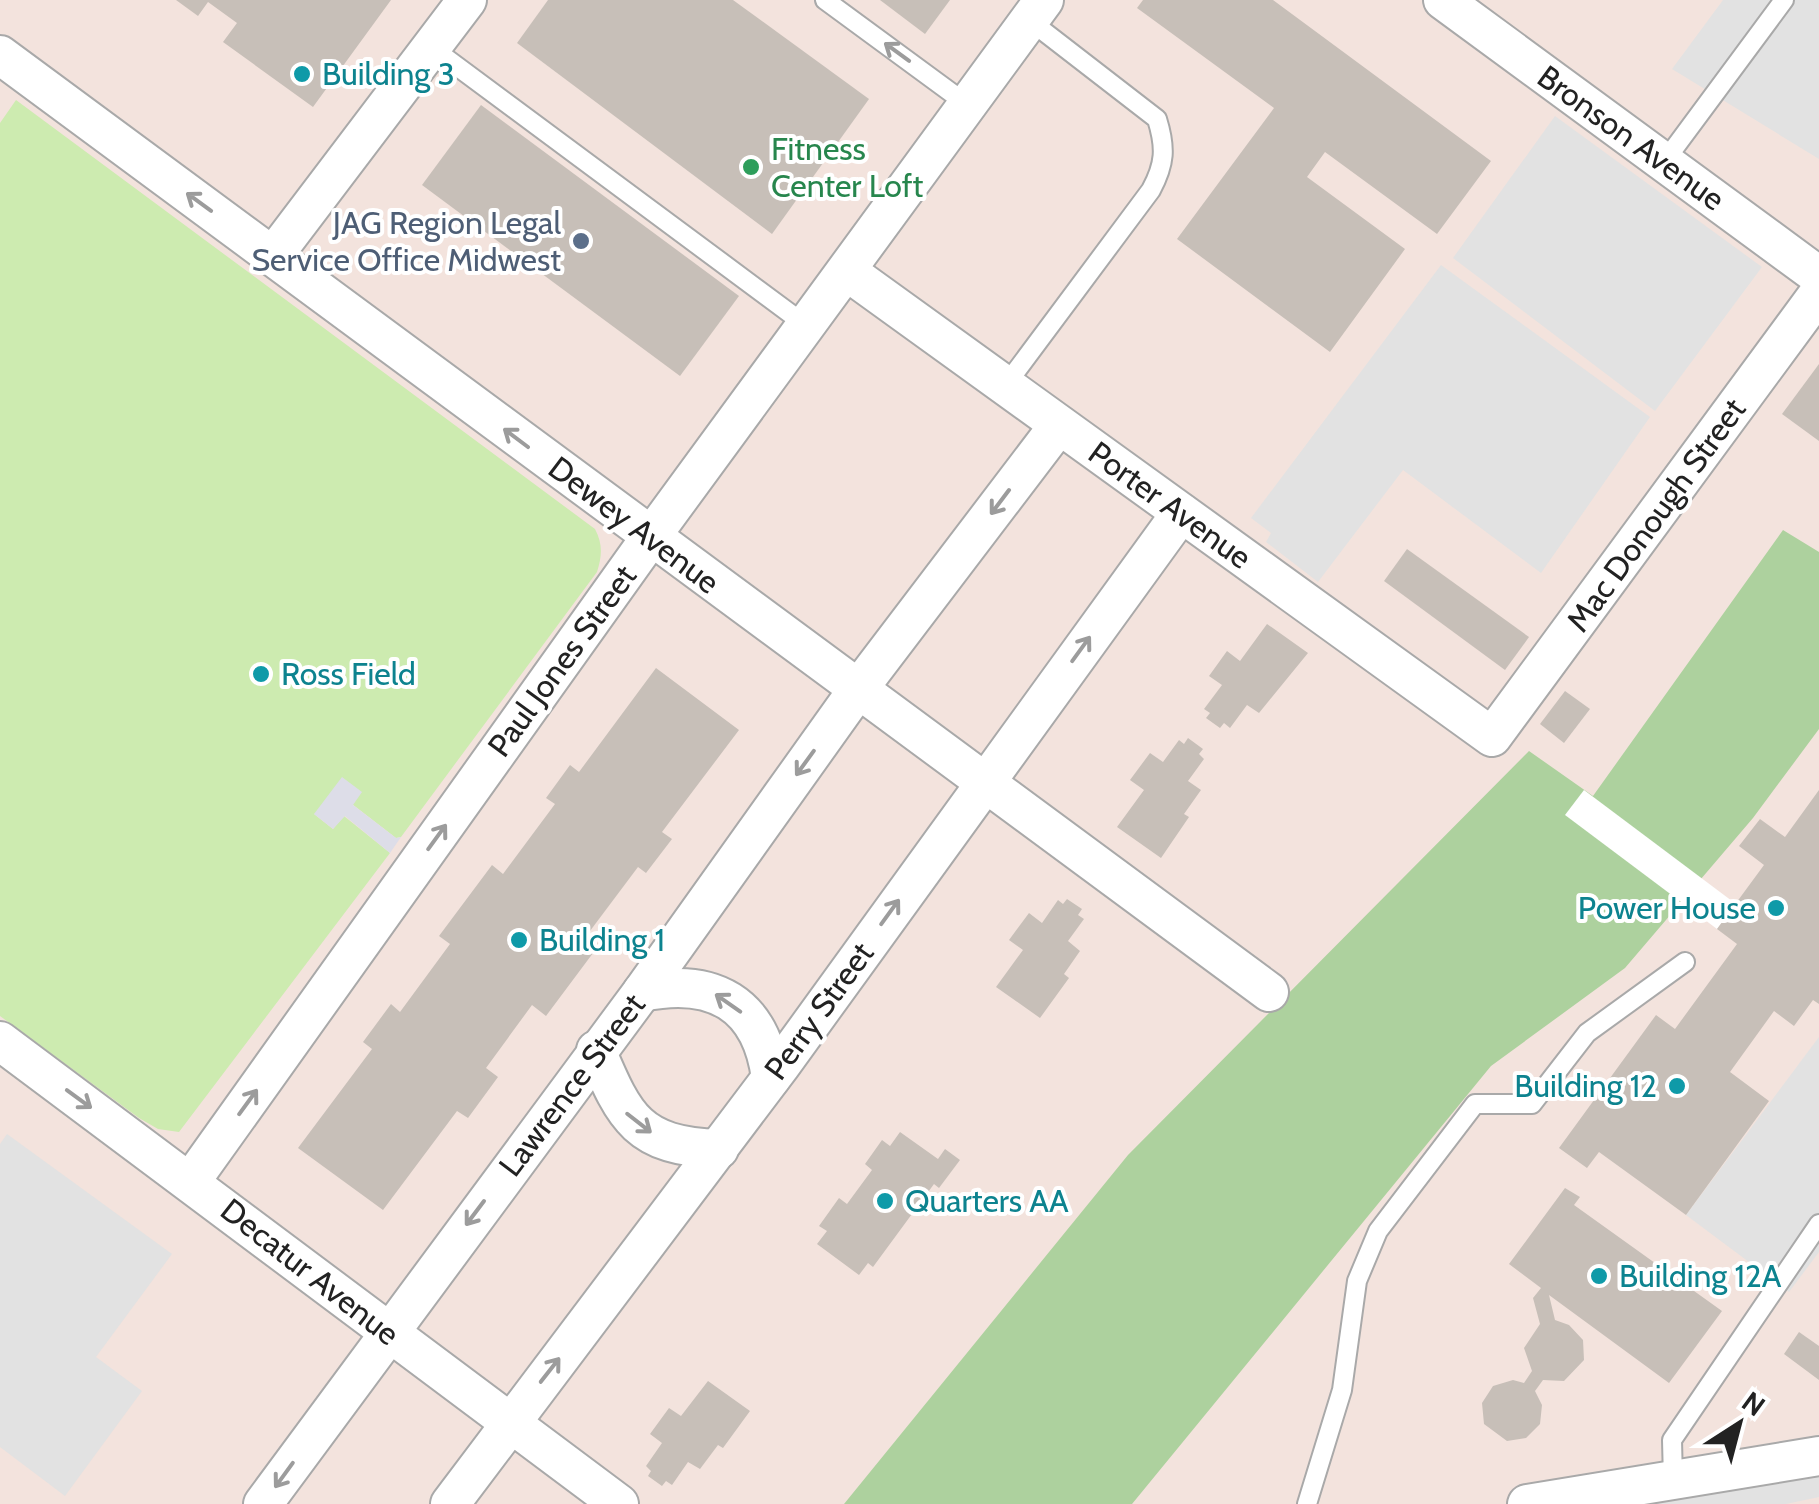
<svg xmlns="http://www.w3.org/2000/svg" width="1819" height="1504" font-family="Cabin,sans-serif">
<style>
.military{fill:#f3e3dd}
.grass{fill:#cdebb0}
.forest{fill:#add19e}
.parking{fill:#e2e2e2}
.plaza{fill:#dddde8}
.pier{fill:#fff}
.building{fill:#c7bfb8}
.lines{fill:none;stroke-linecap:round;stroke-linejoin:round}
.service-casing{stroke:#a9a9a9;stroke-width:22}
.minor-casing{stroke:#a9a9a9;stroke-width:42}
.service{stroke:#fff;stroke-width:18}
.minor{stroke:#fff;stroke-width:38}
.oneway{stroke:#9c9c9c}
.culture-dot{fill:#0f9aa8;stroke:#fff;stroke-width:4}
.leisure-dot{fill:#2e9e5b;stroke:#fff;stroke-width:4}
.service-dot{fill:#5c6f8a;stroke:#fff;stroke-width:4}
.labels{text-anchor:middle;stroke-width:8;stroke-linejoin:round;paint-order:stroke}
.culture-label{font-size:32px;fill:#0d838f;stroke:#fff;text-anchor:start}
.street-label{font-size:32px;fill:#222;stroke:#fff}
.leisure-label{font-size:32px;fill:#27864d;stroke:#fff;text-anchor:start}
.service-label{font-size:32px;fill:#4e5e75;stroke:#fff;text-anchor:end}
</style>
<rect width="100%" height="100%" fill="#f2efe9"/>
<rect class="military" x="0" y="0" width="1819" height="1504"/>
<path class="grass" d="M16,100l579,429c8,15 7,27 2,43l-196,265 -5,1 -44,-34 -38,10 19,15 11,-13 46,37 -211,279 -21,-3 -19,-11 -139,-102v-893z"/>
<path class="forest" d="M1783,530l36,22v177l-66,89 -128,150 -134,98 -359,438h-288l284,-349 401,-404 64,45z"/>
<g class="parking">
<path d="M1723,0h96v159l-147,-90z"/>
<path d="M1555,116l207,151 -107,144 -202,-153z"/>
<path d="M1441,265l209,152 -109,156 -138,-103 -85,112 -52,-40 5,-9 -20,-15z"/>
<path d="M1819,1037v215l-30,40 -103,-77z"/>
<path d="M7,1134l165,120 -76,103 46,34 -77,105 -65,-49v-303z"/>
<path d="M1819,1456v41l-33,7h-259z"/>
</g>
<path class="plaza" d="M342,777l20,15 -9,13 43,33 5,-1 -11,16 -45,-37 -12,13 -19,-15z"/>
<path class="pier" d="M1584,790l152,114 -19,25 -152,-114z"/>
<g class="building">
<path d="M176,0h215l-78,107 -90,-65 14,-19 -29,-21 -10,14z"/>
<path d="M548,0h185l136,99 -97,135 -255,-191z"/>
<path d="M880,0h70l-25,34z"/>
<path d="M1143,0h130l218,161 -54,73 -112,-82 -18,25 98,72 -75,103 -153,-113 97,-131 -137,-100z"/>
<path d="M481,105l258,191 -59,80 -258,-191z"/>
<path d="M1819,364v77l-37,-27z"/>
<path d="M1407,549l122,88 -24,33 -121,-89z"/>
<path d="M1267,624l41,29 -49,60 -12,-8 -17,23 -6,-5 -4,5 -14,-10 4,-5 -6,-4 18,-24 -13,-9 18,-25 13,10z"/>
<path d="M656,668l83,62 -77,102 10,7 -26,34 -8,-6 -51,68 12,10 -53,71 -14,-11 -46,63 12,9 -30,41 -11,-7 -74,99 -85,-62 74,-99 -9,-7 28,-38 9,8 50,-68 -11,-8 53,-71 11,9 52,-70 -9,-6 24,-33 9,7z"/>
<path d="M1565,691l25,18 -26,34 -24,-19z"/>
<path d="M1188,738l15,11 -4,5 5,5 -16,22 13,9 -17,24 5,3 -28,41 -44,-31 27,-37 -14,-10 20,-27 13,9 16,-22 5,4z"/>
<path d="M1819,790v214l-6,-4 -19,26 -20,-15 -44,61 39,29 -83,114 -87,-63 -12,16 -28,-20 97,-133 19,14 62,-85 -20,-15 47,-64 -25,-19 21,-27 25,18z"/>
<path d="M1067,899l15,10 -4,6 6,4 -16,22 12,10 -16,23 5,4 -29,40 -44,-31 27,-37 -14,-10 20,-27 13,10 16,-23 5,4z"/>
<path d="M900,1132l38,27 7,-10 15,11 -21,28 -5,-4 -61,83 -5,-4 -9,12 -42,-31 10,-13 -8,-5 20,-28 8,6 25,-34 -7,-6 17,-24 8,6z"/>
<path d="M1565,1188l15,9 -6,8 148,106 -53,72 -120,-88 6,25 14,5 14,15 1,20 -20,21 -21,-1 -8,11 7,14 -2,19 -14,14 -19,3 -23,-17 -2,-21 11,-17 20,-6 11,3 8,-12 -8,-23 16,-24 -7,-26 8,-10 -32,-24z"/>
<path d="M1799,1332l20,14v34l-35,-26z"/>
<path d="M708,1381l42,30 -27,37 -5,-3 -18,24 -12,-7 -16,23 -6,-4 -4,5 -14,-10 3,-5 -5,-5 16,-23 -12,-9 19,-26 12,8z"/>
</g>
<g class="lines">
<g class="service-casing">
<g id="service">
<path d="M825,0l143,105"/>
<path d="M431,47l376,279"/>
<path d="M1664,162l120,-162"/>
<path d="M1005,386l146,-196c14,-26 15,-42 6,-71l-128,-99"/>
<path d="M1673,1480l-1,-40 147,-216"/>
<path d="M1307,1504l35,-114 15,-109 21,-50 97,-127h57l55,-71 98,-71"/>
</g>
</g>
<g class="minor-casing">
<g id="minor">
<path d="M1443,0l376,276"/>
<path d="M0,55l1269,937"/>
<path d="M273,256l194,-256"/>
<path d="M848,272l644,465 327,-444"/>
<path d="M642,992c71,-15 119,11 129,86"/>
<path d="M0,1041l619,463"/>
<path d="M596,1050c29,69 42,96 123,99"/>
<path d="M191,1181l459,-643 394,-538"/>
<path d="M263,1504l379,-512 214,-300 203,-267"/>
<path d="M450,1504l331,-439 400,-552"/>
<path d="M1527,1504l292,-48"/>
</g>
</g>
<use href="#service" class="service"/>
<use href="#minor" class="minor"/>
</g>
<defs><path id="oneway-shaft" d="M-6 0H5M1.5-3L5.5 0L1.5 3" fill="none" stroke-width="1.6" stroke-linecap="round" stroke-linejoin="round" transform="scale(2.5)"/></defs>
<g class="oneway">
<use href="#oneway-shaft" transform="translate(897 52) rotate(-144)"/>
<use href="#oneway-shaft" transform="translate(199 202) rotate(-144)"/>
<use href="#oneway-shaft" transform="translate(516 438) rotate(-143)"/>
<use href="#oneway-shaft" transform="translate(1000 502) rotate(127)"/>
<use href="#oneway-shaft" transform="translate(1081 649) rotate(-54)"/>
<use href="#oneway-shaft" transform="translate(805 763) rotate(126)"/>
<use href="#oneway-shaft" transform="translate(437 837) rotate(-54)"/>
<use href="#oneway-shaft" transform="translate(890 912) rotate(-54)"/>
<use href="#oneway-shaft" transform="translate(728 1003) rotate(-145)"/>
<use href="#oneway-shaft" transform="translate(79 1099) rotate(36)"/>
<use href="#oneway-shaft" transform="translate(248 1102) rotate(-54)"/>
<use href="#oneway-shaft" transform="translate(639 1123) rotate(38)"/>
<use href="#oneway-shaft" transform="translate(475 1213) rotate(127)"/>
<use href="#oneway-shaft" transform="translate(550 1370) rotate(-52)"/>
<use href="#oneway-shaft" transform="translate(284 1475) rotate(126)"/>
</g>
<g class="culture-dot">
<circle cx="302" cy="74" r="10"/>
<circle cx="261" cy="674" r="10"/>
<circle cx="1776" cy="908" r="10"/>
<circle cx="519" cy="940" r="10"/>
<circle cx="1677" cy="1086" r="10"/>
<circle cx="885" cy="1201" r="10"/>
<circle cx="1599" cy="1276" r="10"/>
</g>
<circle class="leisure-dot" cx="751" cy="167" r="10"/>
<circle class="service-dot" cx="581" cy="241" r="10"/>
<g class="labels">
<g class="culture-label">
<text x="322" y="85">Building 3</text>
<text x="281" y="685">Ross Field</text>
<text x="1756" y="919" text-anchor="end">Power House</text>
<text x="539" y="951">Building 1</text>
<text x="1657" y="1097" text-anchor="end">Building 12</text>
<text x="905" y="1212">Quarters AA</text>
<text x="1619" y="1287">Building 12A</text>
</g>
<g class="street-label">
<text transform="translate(1631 138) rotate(36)" y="11">Bronson Avenue</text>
<text transform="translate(1170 505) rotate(36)" y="11">Porter Avenue</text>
<text transform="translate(1656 515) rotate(-54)" y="11">Mac Donough Street</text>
<text transform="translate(634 525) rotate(37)" y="11">Dewey Avenue</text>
<text transform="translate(562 661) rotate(-54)" y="11">Paul Jones Street</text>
<text transform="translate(819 1011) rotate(-54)" y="11">Perry Street</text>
<text transform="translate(572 1085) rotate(-53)" y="11">Lawrence Street</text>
<text transform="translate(310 1272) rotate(38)" y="11">Decatur Avenue</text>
</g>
<g class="leisure-label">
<text x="771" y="160">Fitness<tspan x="771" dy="37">Center Loft</tspan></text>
</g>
<g class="service-label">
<text x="561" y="234">JAG Region Legal<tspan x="561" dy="37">Service Office Midwest</tspan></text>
</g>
</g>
<g transform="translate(1739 1424) rotate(36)" stroke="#ffffff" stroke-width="8" paint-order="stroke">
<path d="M0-8L18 38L0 25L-18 38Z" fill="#222222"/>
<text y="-15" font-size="28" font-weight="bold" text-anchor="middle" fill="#222222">N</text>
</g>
</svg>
